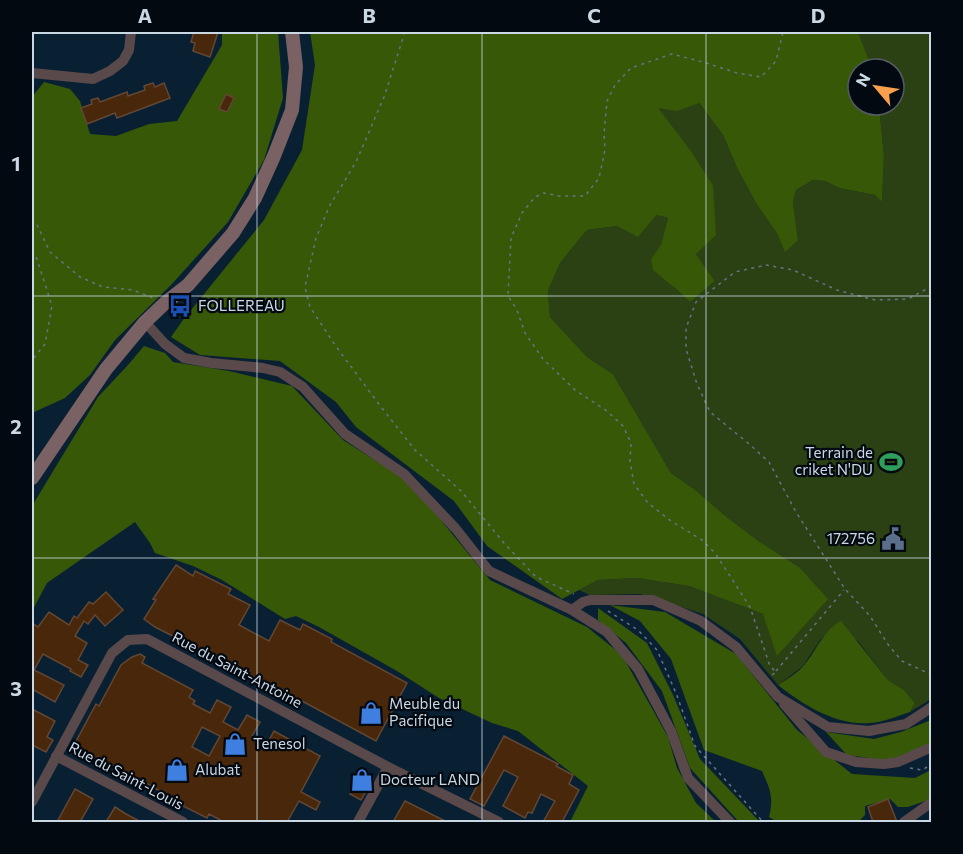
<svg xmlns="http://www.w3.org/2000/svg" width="963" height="854" font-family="Commissioner,sans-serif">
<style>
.green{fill:#2c4113}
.forest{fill:#375807}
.building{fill:#49270a;stroke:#614734;stroke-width:1.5;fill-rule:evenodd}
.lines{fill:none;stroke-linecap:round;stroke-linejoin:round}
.path{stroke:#637585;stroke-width:1.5;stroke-dasharray:3 4.5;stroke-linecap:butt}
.minor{stroke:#59494a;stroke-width:10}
.secondary{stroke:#7a6163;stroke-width:14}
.grid{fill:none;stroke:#cad8e4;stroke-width:1.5;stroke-opacity:0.55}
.labels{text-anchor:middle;stroke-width:4.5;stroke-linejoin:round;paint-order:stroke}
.poi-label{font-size:15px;fill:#cad8e4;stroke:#030911;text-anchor:start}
.street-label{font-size:15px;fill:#cad8e4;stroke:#030911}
.neatline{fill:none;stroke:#cad8e4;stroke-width:2}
.grid-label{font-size:20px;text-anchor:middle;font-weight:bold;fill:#cad8e4}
</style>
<rect width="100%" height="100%" fill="#092033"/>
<path class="green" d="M858,32h73v667l-21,13 5,-9 -11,-13 -16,-10 -30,-39 -24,-16 -14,15 -17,26 -25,19 -38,-46 -37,-25 -63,-20 -50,1 -11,-5 19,-10 39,-2 52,8 74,28 36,-47 -39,-25 -32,-24 -34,-29 -23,-16 -58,-99 -26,-17 -37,-40 -2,-26 12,-28 27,-33 30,-4 39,-11 12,3 -7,28 -10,13 24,29 15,14 25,-21 -19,-27 17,-69 -22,-34 -35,-44 33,-2 9,-3 25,33 15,35 18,33 22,32 20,5 -5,-38 3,-12 17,-10 12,1 14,7 36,7 7,7 2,-46 -5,-51h15v-36h-36l10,-9z"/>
<g class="forest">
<path d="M222,32h56l5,66 -19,62 -36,62 -57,63 -56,55 -25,35 -25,23 -33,15v-316l12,-15 26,7 10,12 10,33 26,2 33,-12 28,-3 45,-76z"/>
<path d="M310,32h548l11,29 -16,12 5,13v19h21l5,51 -2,46 -7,-7 -36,-7 -14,-7 -12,-1 -17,10 -3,12 5,38 -13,12 -7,-17 -22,-32 -18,-33 -15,-35 -24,-32 -22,8 -19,-3 33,43 22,34 3,50 -20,19 19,27 -25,21 -15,-14 -22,-18 -2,-11 10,-14 7,-27 -12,-3 -18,22 -21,-11 -30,4 -27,33 -12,28 2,26 37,40 26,17 58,99 23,16 34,29 32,24 39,25 29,32 -51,57 -14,-42 -74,-28 -52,-8 -39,2 -36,19 -75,-53 -33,-45 -98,-74 -20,-25 -56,-41 -80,-6 -29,-18 12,-17 81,-100 38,-70 13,-85z"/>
<path d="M144,346l21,7 8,9 56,9 63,15 51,54 71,45 30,39 46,56 97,47 35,28 46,82 9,31 19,35 20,19h-146l18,-36 -70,-55 -26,-8 -53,-25 -42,-27 -78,-44 -23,-11 -11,3 -63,-39 -29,-14 -38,-13 -5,-10 -15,-21 -88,61 -15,28v-105l66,-109 30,-32z"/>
<path d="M610,605l55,7 71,42 61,76 55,44 63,4 16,-8v29l-23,8h-10l-8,-8 -25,7v9l-7,7h-81l-8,-5c5,-20 1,-28 -7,-46l-58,-21 -33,-91 -31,-38z"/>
<path d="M598,608l49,35 26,52 27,64 60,63h-21l-49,-54 -28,-77 -36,-48 -28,-23z"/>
<path d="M841,621l47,59 16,10 11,13 -5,9c-12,4 -27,10 -40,11 -33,3 -67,-18 -92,-38 9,-6 20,-12 27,-21 12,-14 18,-34 36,-43z"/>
<path d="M931,720v23l-41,18 -43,-6 -21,-23 48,7 27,-7z"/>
</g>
<g class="building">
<path d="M194,32h24l-8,25 -17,-6 2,-8 -4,-1z"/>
<path d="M153,83l2,4 9,-4 6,15 -53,20 -2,-5 -28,11 -6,-16 11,-4 -1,-4 7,-2 2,4 27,-10 1,4 17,-6 -1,-4z"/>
<path d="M226,94l8,4 -7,14 -8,-3z"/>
<path d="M176,565l17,11 2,-5 36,18 -3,5 22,11 -11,20 30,16 11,-21 20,10 3,-6 29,15 -1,3 76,41 -31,58 -74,-40 -147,-74 -11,-8 12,-19 -3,-1z"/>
<path d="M106,592l17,18 -18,16 -10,-11 -7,9 -4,-3 -9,15 12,7 -9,17 10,5 -7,12 -11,-6 1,-2 -28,-15 -9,16 30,15 -9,17 -23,-13v-66l6,4 11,-15 20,13 5,-9 3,2 12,-16 4,2z"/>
<path d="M140,654l5,3 -3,6 51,27 -4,7 6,4 -2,3 17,9 7,-13 14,7 -8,15 15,8 9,-15 13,7 -8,14 15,8 7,-13 46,25 -19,36 19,10 -4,8 -17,-9 -12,21h-63l-15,-8 -2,4 -24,-12 1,-2 -86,-47 -3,5 -18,-10 1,-2 -5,-3 23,-43 3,2 22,-41 11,-8zM202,727l18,9 -11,20 -17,-9z"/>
<path d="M32,709l23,12 -8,16 6,3 -7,12 -14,-7z"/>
<path d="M504,736l54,28 -2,2 17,9 -4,9 10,6 -17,32h-19l12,-21 -14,-7 -9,19 -4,-1 -3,6 -22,-12 15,-29 -14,-7 -20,36 -14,-7z"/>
<path d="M362,773l11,6 -12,21 -11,-6z"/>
<path d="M75,789l18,10 -13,23h-23z"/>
<path d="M888,799l9,23h-24l-5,-15z"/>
<path d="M405,801l42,21h-54z"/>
<path d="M115,807l11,7 15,8h-35z"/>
</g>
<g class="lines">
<g class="path">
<path d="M405,32l-21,65 -28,65 -26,43 -14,33 -11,49 5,20 25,38 43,58 37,47 46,41 43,52 32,34 38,17"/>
<path d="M32,219l5,6 13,27 30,25 23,10 30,3 20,8"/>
<path d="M32,251l4,5 16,50 -7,38 -13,16"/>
<path d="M932,286l-24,13 -33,1 -38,-10 -44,-20 -27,-5 -31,7 -39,30 -10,26v21l11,35 13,28 38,31 21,19 27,50 49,77 25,27 19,30 13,15 30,14"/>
<path d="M932,511l-3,6 3,8"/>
<path d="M608,611l30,19 19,20 19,43 19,53 68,76"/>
<path d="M776,671l68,-81"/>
<path d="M772,675l4,-3 -6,-6 -20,-59 -35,-54 -13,-13 -31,-19 -23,-18 -14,-19 -4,-23 1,-18 -8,-17 -16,-15 -32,-21 -32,-31 -18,-26 -8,-23 -9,-14 3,-58 11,-25 13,-16 9,-4 15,3h26l14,-18 6,-28 -1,-16 3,-33 8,-16 16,-17 41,-14 31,8 34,11 24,4 15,-16 7,-29"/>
<path d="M910,768l12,2 10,-6"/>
</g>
<g class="minor">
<path d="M32,73l61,6 17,-8 13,-10 6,-11 2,-18"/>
<path d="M145,322l20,22 19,14 27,5 52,5 17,4 23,15 42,47 59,40 52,55 33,42 83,39 35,22 31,37 33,62 17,47 42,44"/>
<path d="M572,610l11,-8 7,-2h63l48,21 35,26 42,50 50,30 41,4 37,-7 26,-17"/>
<path d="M784,704l42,48 30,10 28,2 14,-2 34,-15"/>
<path d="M56,756l127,66"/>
<path d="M32,802l80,-149 16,-13 19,-1 241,128 111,55"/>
<path d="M358,822l30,-55"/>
<path d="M904,822l28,-20"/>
</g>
<path class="secondary" d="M32,478l74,-109 39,-47 20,-19 23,-18 45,-52 22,-35 19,-42 18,-46 4,-43 -4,-35"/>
</g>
<path class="grid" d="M257,32v790M482,32v790M706,32v790M32,296h900M32,558h900"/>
<defs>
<g id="bus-bare" transform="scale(1.8)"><path d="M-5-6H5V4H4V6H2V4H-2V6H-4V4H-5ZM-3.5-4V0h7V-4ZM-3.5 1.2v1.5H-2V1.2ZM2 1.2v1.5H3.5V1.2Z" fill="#1a4fb4" stroke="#030911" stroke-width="2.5" paint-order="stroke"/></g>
<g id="stadium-bare" transform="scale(1.8)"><path d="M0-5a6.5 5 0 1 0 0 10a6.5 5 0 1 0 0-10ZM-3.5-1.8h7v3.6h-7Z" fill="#2e9e5b" stroke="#030911" stroke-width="2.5" paint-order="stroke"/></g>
<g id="civic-bare" transform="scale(1.8)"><path d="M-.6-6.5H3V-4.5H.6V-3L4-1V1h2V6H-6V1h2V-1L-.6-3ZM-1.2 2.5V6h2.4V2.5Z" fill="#5c6f8a" stroke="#030911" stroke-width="2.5" paint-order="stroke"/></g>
<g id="shop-bare" transform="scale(1.8)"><path d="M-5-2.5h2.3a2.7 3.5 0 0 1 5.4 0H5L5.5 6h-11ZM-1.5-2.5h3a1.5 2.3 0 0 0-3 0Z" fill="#3f7fe0" stroke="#030911" stroke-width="2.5" paint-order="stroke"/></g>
</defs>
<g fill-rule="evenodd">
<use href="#bus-bare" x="180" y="306"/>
<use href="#stadium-bare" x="891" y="462"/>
<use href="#civic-bare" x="893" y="539"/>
<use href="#shop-bare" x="371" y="713"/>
<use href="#shop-bare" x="235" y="744"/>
<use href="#shop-bare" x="177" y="770"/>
<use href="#shop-bare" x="362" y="780"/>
</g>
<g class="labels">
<g class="poi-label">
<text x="198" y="311">FOLLEREAU</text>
<text x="873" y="458" text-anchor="end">Terrain de<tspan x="873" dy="17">criket N'DU</tspan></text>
<text x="875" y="544" text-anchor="end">172756</text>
<text x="389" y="709">Meuble du<tspan x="389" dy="17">Pacifique</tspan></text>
<text x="253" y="749">Tenesol</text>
<text x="195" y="775">Alubat</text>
<text x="380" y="785">Docteur LAND</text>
</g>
<g class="street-label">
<text transform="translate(237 670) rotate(28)" y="5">Rue du Saint-Antoine</text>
<text transform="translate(126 776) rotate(28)" y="5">Rue du Saint-Louis</text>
</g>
</g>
<rect width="963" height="854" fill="none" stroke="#030911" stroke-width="66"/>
<g transform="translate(876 87) rotate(299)"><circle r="28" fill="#030911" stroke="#535c65" stroke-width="1.5"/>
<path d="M0-4.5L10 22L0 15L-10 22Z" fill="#fa9f4e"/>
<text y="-9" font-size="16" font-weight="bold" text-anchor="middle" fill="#cad8e4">N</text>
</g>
<rect x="33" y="33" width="897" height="788" class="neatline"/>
<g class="grid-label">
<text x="145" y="23">A</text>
<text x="369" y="23">B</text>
<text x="594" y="23">C</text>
<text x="818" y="23">D</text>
<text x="16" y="171">1</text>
<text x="16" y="434">2</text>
<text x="16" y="696">3</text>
</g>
</svg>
